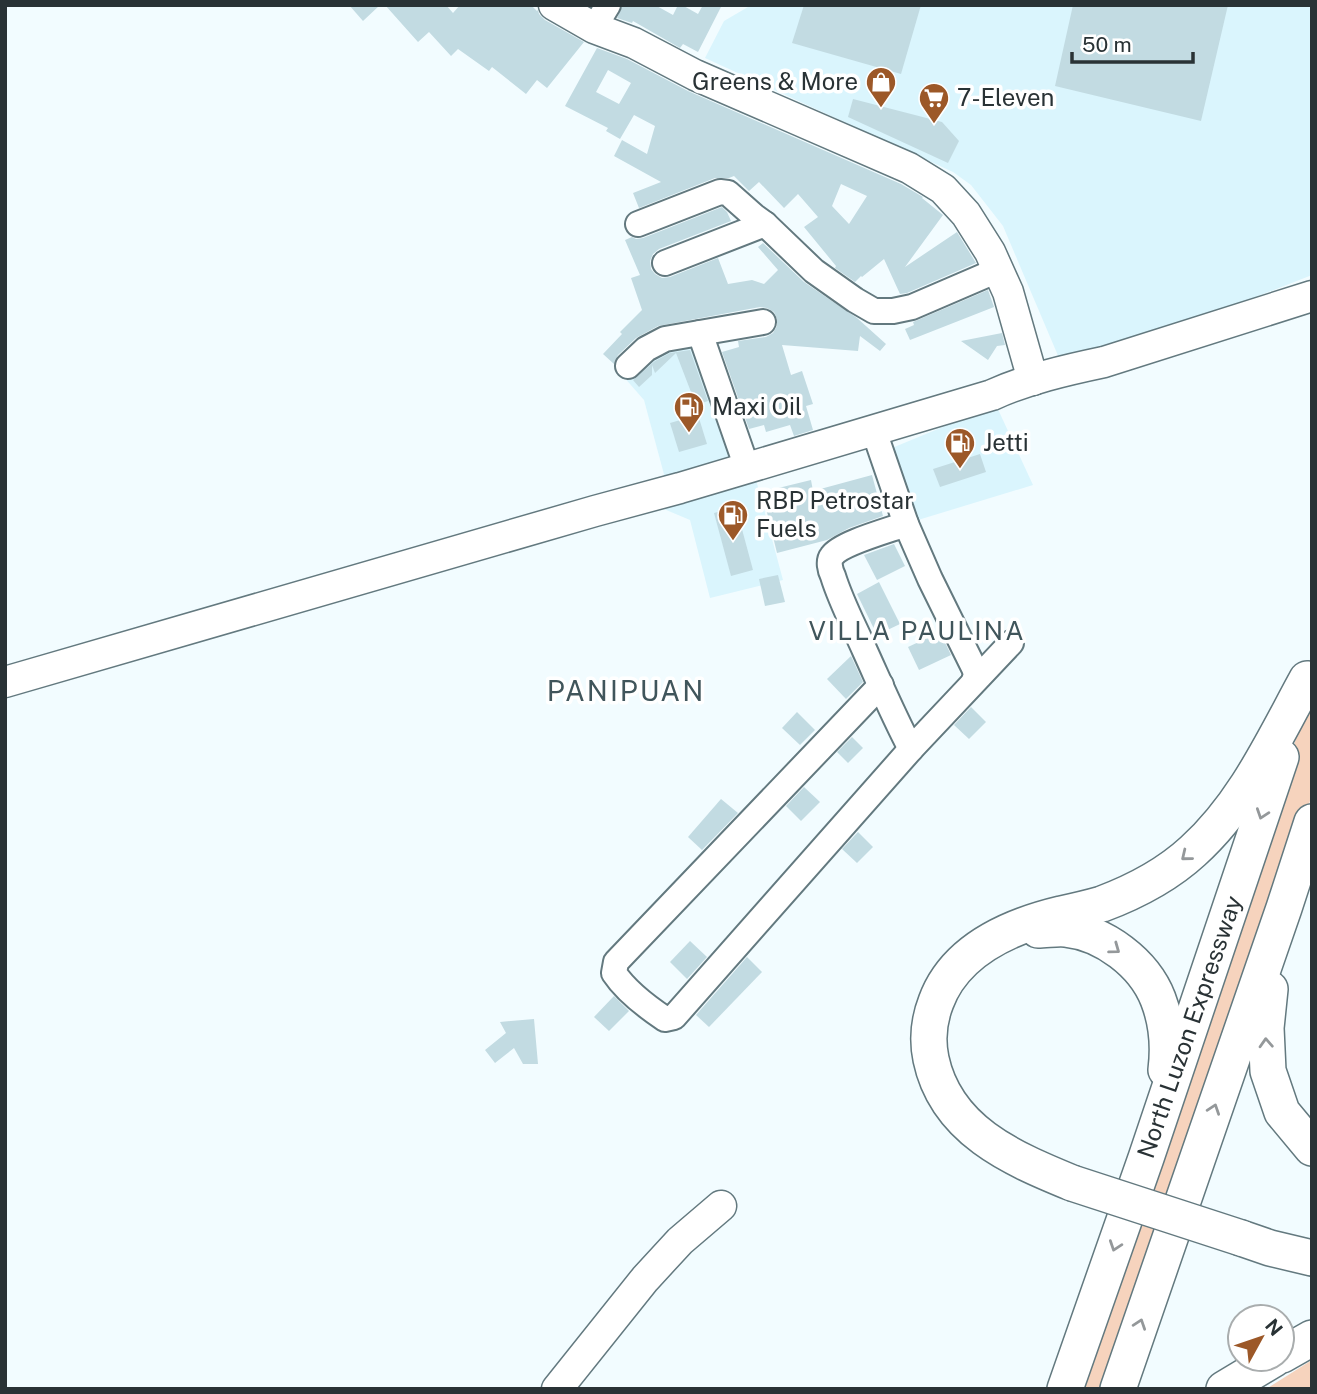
<svg xmlns="http://www.w3.org/2000/svg" width="1317" height="1394" font-family="'Public Sans',sans-serif">
<style>
.built{fill:#daf5fd}
.green{fill:#f6d3bd}
.building{fill:#c2dbe2;fill-rule:evenodd}
.lines{fill:none;stroke-linecap:round;stroke-linejoin:round}
.minor-casing{stroke:#63797f;stroke-width:28}
.major-casing{stroke:#63797f;stroke-width:33}
.highway-casing{stroke:#63797f;stroke-width:38}
.minor{stroke:#fff;stroke-width:24}
.major{stroke:#fff;stroke-width:30}
.highway{stroke:#fff;stroke-width:35}
.highway-bridge-casing{stroke:#63797f;stroke-width:38;stroke-linecap:butt}
.highway-bridge{stroke:#fff;stroke-width:35}
.oneway{stroke:#94989a}
.labels{text-anchor:middle;stroke-width:7;stroke-linejoin:round;paint-order:stroke}
.poi-label{font-size:24px;fill:#293235;stroke:#fff;text-anchor:start}
.street-label{font-size:24px;fill:#293235;stroke:#fff}
.neighbourhood-label{font-size:26px;letter-spacing:2px;fill:#40555b;stroke:#fff}
.quarter-label{font-size:28px;letter-spacing:2px;fill:#40555b;stroke:#fff}
</style>
<rect width="100%" height="100%" fill="#f2fcff"/>
<g class="built">
<path d="M747,5h565v270l-123,48 -130,35 -56,-132 -32,-41 -18,-13 -248,-114 19,-37 24,-14z"/>
<path d="M696,336l41,122 -72,20 -21,-78 -21,-24 28,-28z"/>
<path d="M996,405l37,80 -115,35 -26,-72z"/>
<path d="M755,476l28,104 -73,18 -20,-78 -38,-16z"/>
</g>
<g class="green">
<path d="M1312,691v104l-101,301 -101,293h-34l103,-300z"/>
<path d="M1312,1360v29h-46z"/>
</g>
<g class="building">
<path d="M349,5h31l-17,16z"/>
<path d="M385,5h61l7,8 7,-8h71l6,6 1,-1 1,4 6,6 39,22 -37,46 -10,-8 -11,14 -34,-27 -3,4 -31,-22 -7,7 -22,-24 -11,10z"/>
<path d="M623,5h32l18,10 5,-10h4l16,9 5,-9h19l-24,47 -15,-8 -3,4 -47,-27 -1,2 -15,-5z"/>
<path d="M804,5h117l-20,69 -109,-31z"/>
<path d="M1073,5h155l-27,116 -146,-35z"/>
<path d="M597,48l30,11 61,32 213,93 22,13 -1,1 21,17 -38,52 52,-35 19,31 -69,30 -7,1 -16,-35 -22,18 -1,-1 -6,6 -20,-14 1,-2 -32,-39 14,-10 -20,-23 -14,14 -25,-26 -10,9 -15,-15 -5,2h-14l-76,30 -6,-15 28,-11 -47,-26 8,-16 25,14 8,-28 -21,-11 -14,24 -14,-8 2,-3 -43,-22zM608,70l23,13 -12,21 -23,-12zM841,184l26,12 -18,28 -17,-18z"/>
<path d="M853,99l89,23 17,19 -11,22 -100,-46z"/>
<path d="M722,207l5,5 4,9 -72,28 -6,5 -3,7 1,8 4,5 7,4 8,-1 48,-19 10,26 24,-4 12,4 14,-14 -20,-23 5,-4 41,39 53,36 29,26 -6,7 -20,-15 -2,15 -76,-6 9,30 11,-4 11,33 -7,2 7,24 -19,6 -4,-11 -24,7 -2,-7 -15,4 -27,-77 17,-5 -1,-6 28,-4 7,-4 4,-7v-7l-3,-7 -7,-4 -7,-1 -102,19 -22,12 -18,17 -4,9 -11,-10 19,-20 -2,-2 22,-22 -11,-32 9,-3 -15,-35 7,-3 4,2 7,-1z"/>
<path d="M988,290l6,17 -84,33 -5,-11 9,-4 -1,-3z"/>
<path d="M1002,333l3,12 -8,1 -9,14 -27,-19z"/>
<path d="M690,350l18,51 -12,4 -20,-52 -21,20 -3,-8v10l-13,12 -6,-7 22,-19 15,-8z"/>
<path d="M698,415l9,29 -28,8 -9,-29z"/>
<path d="M980,454l6,18 -46,15 -7,-18z"/>
<path d="M872,475l11,41 -34,12 -22,12 -50,13 -15,-61 49,-12 2,11z"/>
<path d="M736,507l17,63 -22,6 -17,-63z"/>
<path d="M894,544l11,22 -28,14 -13,-25z"/>
<path d="M778,575l7,27 -20,4 -6,-27z"/>
<path d="M879,582l21,42 -23,11 -20,-41z"/>
<path d="M940,632l11,23 -32,15 -11,-23z"/>
<path d="M851,656l12,26 -17,17 -19,-20z"/>
<path d="M971,707l15,15 -17,17 -15,-14z"/>
<path d="M797,712l18,18 -15,15 -18,-17z"/>
<path d="M852,737l11,11 -15,15 -11,-11z"/>
<path d="M804,787l16,15 -19,19 -15,-15z"/>
<path d="M721,799l17,14 -36,37 -14,-13z"/>
<path d="M858,832l15,15 -16,16 -15,-14z"/>
<path d="M690,941l17,16 -20,22 -17,-17z"/>
<path d="M747,957l15,15 -53,55 -13,-12z"/>
<path d="M614,996l15,15 -20,20 -15,-14z"/>
<path d="M534,1019l4,45h-15l-9,-16 -19,15 -10,-13 21,-17 -6,-11z"/>
</g>
<g class="lines">
<g class="minor-casing">
<g id="minor">
<path d="M594,28l14,-23"/>
<path d="M638,224l82,-32 8,1 26,23 11,8 49,47 41,29 19,11h19l19,-4 86,-37"/>
<path d="M665,263l100,-39"/>
<path d="M700,333l47,135"/>
<path d="M628,366l18,-17 19,-10 98,-17"/>
<path d="M874,431l32,93 24,55 44,89 2,6 -2,7"/>
<path d="M906,524c-16,6 -65,19 -74,32 -4,5 -2,14 1,20 8,26 21,50 32,75 15,33 29,66 46,98"/>
<path d="M881,685l-265,277 -2,11c12,18 33,34 51,46l9,-2 237,-268 100,-106"/>
</g>
</g>
<g class="major-casing">
<g id="major">
<path d="M554,5l40,23 40,15 61,32 214,93 34,21 23,25 24,38 18,40 25,88"/>
<path d="M5,682l590,-171 85,-23 312,-93c35,-16 74,-25 112,-33l208,-66"/>
<path d="M557,1389l88,-110 35,-38 41,-35"/>
</g>
</g>
<g class="highway-casing">
<g id="highway">
<path d="M1038,930c9,0 19,-2 28,-1 38,4 78,34 92,70 9,23 11,47 8,71"/>
<path d="M1270,989l-4,39 2,43 14,41 30,36"/>
<path d="M1072,1183c-61,-25 -126,-53 -141,-124 -4,-19 -2,-39 5,-57 19,-52 75,-76 125,-88 14,-3 27,-6 41,-10 32,-12 66,-30 91,-53 52,-47 81,-112 114,-172"/>
<path d="M1241,1238l29,10 42,10"/>
<path d="M1282,1355l30,-17"/>
<path d="M1065,1389l81,-231 135,-401"/>
<path d="M1118,1389l166,-481 28,-86"/>
<path d="M1224,1389l50,-30"/>
</g>
</g>
<use href="#minor" class="minor"/>
<use href="#major" class="major"/>
<use href="#highway" class="highway"/>
<g class="highway-bridge-casing">
<path id="highway-bridge" d="M1072,1183l169,55"/>
</g>
<use href="#highway-bridge" class="highway-bridge"/>
</g>
<defs><path id="oneway-chevron" d="M-2-3.5L2.5 0L-2 3.5" fill="none" stroke-width="1.6" stroke-linecap="round" stroke-linejoin="round" transform="scale(1.75)"/></defs>
<g class="oneway">
<use href="#oneway-chevron" transform="translate(1262 814) rotate(109)"/>
<use href="#oneway-chevron" transform="translate(1186 856) rotate(141)"/>
<use href="#oneway-chevron" transform="translate(1115 949) rotate(36)"/>
<use href="#oneway-chevron" transform="translate(1266 1043) rotate(-93)"/>
<use href="#oneway-chevron" transform="translate(1214 1109) rotate(-71)"/>
<use href="#oneway-chevron" transform="translate(1115 1246) rotate(109)"/>
<use href="#oneway-chevron" transform="translate(1140 1324) rotate(-71)"/>
</g>
<defs>
<g id="shop-pin" transform="scale(1.575)"><path d="M0 17L-7.5 6A9.5 9.5 0 1 1 7.5 6Z" fill="#9c5828" stroke="#fff"/><path d="M-5-2.5h2.3a2.7 3.5 0 0 1 5.4 0H5L5.5 6h-11ZM-1.5-2.5h3a1.5 2.3 0 0 0-3 0Z" fill="#fff"/></g>
<g id="supermarket-pin" transform="scale(1.575)"><path d="M0 17L-7.5 6A9.5 9.5 0 1 1 7.5 6Z" fill="#9c5828" stroke="#fff"/><path d="M-6-5.5h2.5l.6 2H6L4.5 2H-2.5L-4.4-4H-6ZM-1.5 3.2a1.3 1.3 0 1 0 .1 0ZM3 3.2a1.3 1.3 0 1 0 .1 0Z" fill="#fff"/></g>
<g id="fuel-pin" transform="scale(1.575)"><path d="M0 17L-7.5 6A9.5 9.5 0 1 1 7.5 6Z" fill="#9c5828" stroke="#fff"/><path d="M-5.5-6h7V0h2V4h1.3V-2.5L3-4.5l.8-.8L6-3V5H2.5V1h-1V6h-7ZM-4.2-4.7v3.2H.2V-4.7Z" fill="#fff"/></g>
</defs>
<g fill-rule="evenodd">
<use href="#shop-pin" x="881" y="82"/>
<use href="#supermarket-pin" x="934" y="98"/>
<use href="#fuel-pin" x="689" y="407"/>
<use href="#fuel-pin" x="960" y="443"/>
<use href="#fuel-pin" x="733" y="515"/>
</g>
<g class="labels">
<g class="poi-label">
<text x="858" y="90" text-anchor="end">Greens &amp; More</text>
<text x="957" y="106">7-Eleven</text>
<text x="712" y="415">Maxi Oil</text>
<text x="983" y="451">Jetti</text>
<text x="756" y="509">RBP Petrostar<tspan x="756" dy="28">Fuels</tspan></text>
</g>
<g class="street-label">
<text transform="translate(1190 1027) rotate(-71)" y="8">North Luzon Expressway</text>
</g>
<g class="neighbourhood-label">
<text x="917" y="640">VILLA PAULINA</text>
</g>
<g class="quarter-label">
<text x="626" y="701">PANIPUAN</text>
</g>
</g>
<rect width="1317" height="1394" fill="none" stroke="#293235" stroke-width="14"/>
<g transform="translate(1261 1338) rotate(50)"><circle r="33" fill="#ffffff" stroke="#a9adae" stroke-width="2"/>
<path d="M0-5L12 26L0 18L-12 26Z" fill="#9c5828"/>
<text y="-10" font-size="19" font-weight="bold" text-anchor="middle" fill="#293235">N</text>
</g>
<path d="M1072 52v10h121v-10" fill="none" stroke="#293235" stroke-width="3.5"/>
<text x="1082" y="52" font-size="21" fill="#293235" stroke="#ffffff" stroke-width="5" paint-order="stroke">50 m</text>
</svg>
